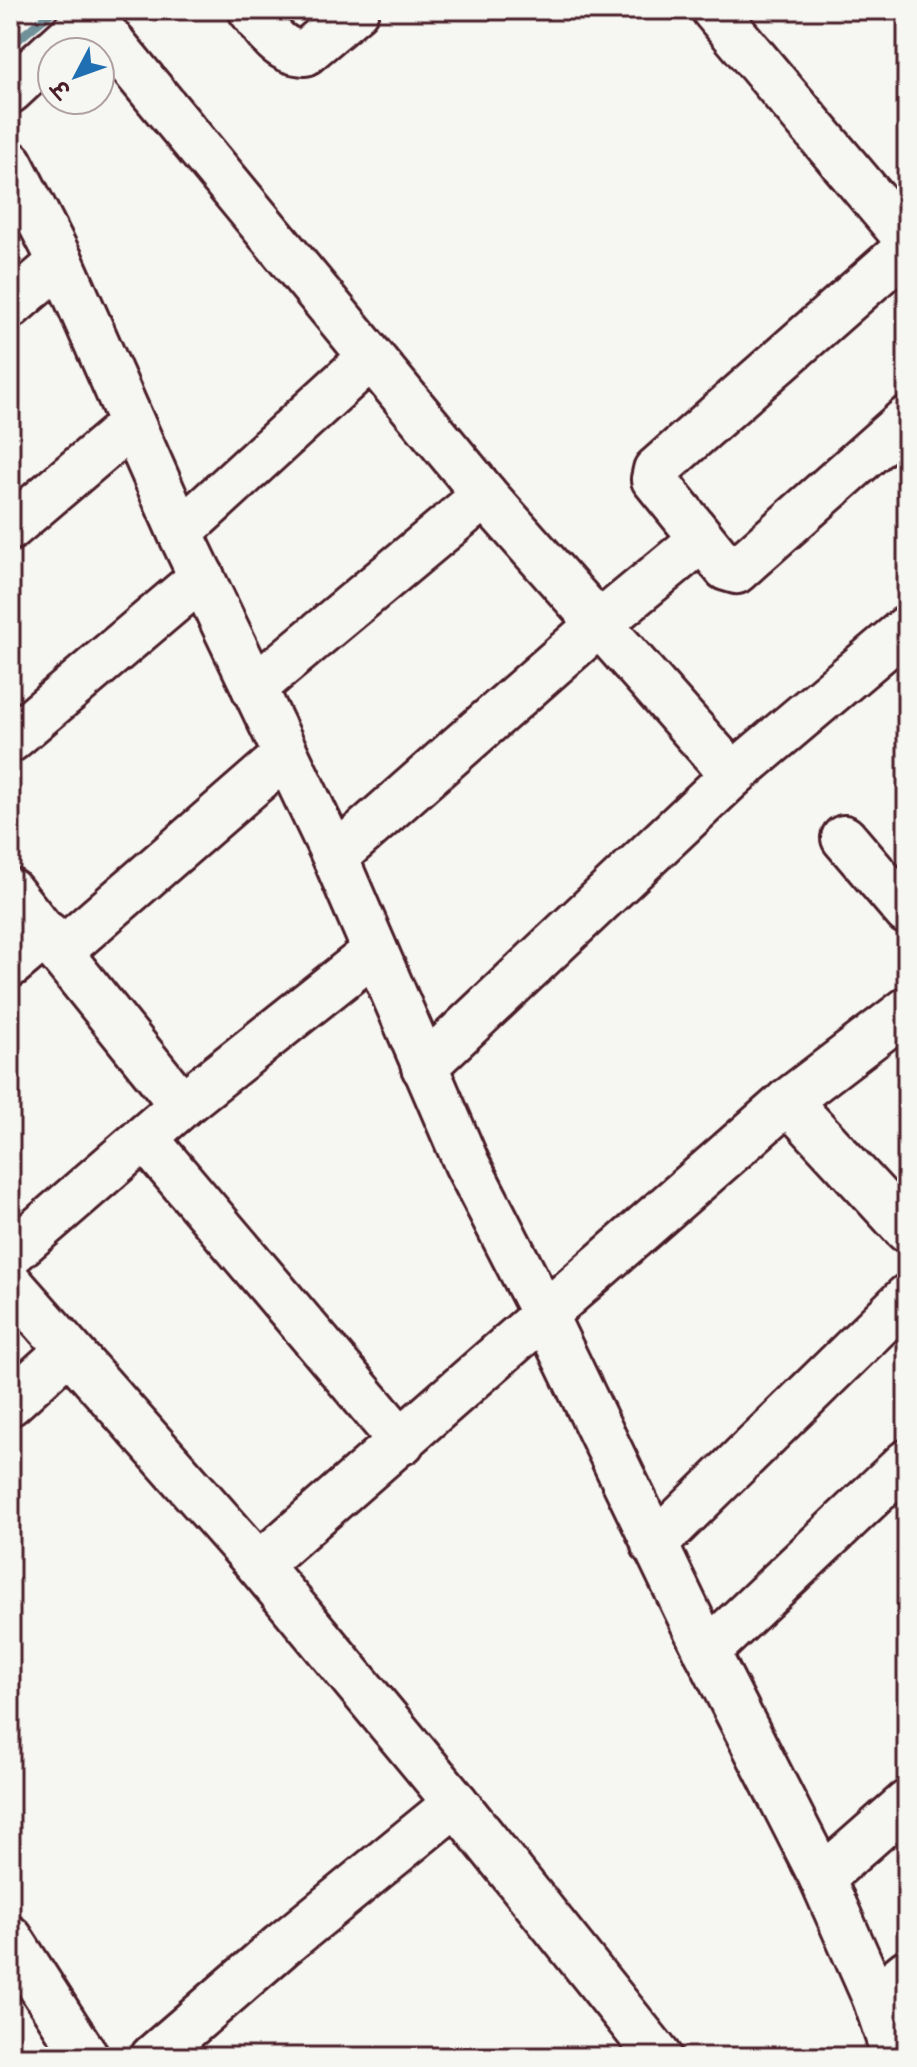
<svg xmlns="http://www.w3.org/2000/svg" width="917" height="2067" font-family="Caveat,'Playpen Sans Deva',sans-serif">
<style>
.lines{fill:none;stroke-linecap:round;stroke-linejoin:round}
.stream{stroke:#70909a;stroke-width:9}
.minor-casing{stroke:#4a1f2b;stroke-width:50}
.minor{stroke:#f6f6f2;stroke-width:44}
</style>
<rect width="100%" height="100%" fill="#f6f6f2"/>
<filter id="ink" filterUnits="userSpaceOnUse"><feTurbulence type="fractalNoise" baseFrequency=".0125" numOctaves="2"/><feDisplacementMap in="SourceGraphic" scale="16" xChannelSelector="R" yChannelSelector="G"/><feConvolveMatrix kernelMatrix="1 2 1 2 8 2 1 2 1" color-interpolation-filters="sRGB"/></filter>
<g filter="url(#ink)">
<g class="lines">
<path class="stream" d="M10,46l44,-36"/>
<g class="minor-casing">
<g id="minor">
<path d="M251,10c16,20 26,42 54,43l51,-43"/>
<path d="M714,10l193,229"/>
<path d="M91,17l394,478 248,280"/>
<path d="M53,52l46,-42"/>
<path d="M10,91l42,-39"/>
<path d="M10,163l51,99 119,270 155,325 132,307 78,152 162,336 115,226 53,120 20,59"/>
<path d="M907,248l-251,222 -2,9 72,89 10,3 171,-152"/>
<path d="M10,306l51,-44"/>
<path d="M10,528l122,-104"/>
<path d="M180,532l191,-175"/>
<path d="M254,688l231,-193"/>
<path d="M10,740l192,-163"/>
<path d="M844,838l63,74"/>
<path d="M335,857l263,-232 104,-86"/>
<path d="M10,891l172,214"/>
<path d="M61,951l225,-196"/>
<path d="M10,965l37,-31"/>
<path d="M424,1067l309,-292 174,-147"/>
<path d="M788,1101l119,129"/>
<path d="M145,1138l257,304"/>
<path d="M10,1254l172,-149 192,-153"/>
<path d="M10,1283l249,282 197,238 203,254"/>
<path d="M10,1403l57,-52"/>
<path d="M654,1545l253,-248"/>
<path d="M259,1565l529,-464 119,-91"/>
<path d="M707,1652l200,-190"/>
<path d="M822,1878l85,-75"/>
<path d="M10,1938l76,119"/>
<path d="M875,1998l32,-26"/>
<path d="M153,2057l128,-111 175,-143"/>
</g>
</g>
<use href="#minor" class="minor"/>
</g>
</g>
<rect width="917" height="2067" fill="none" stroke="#f6f6f2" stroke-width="40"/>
<rect x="20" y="20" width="877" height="2027" fill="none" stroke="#4a1f2b" stroke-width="3" filter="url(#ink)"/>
<g transform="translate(76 76) rotate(229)"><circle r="38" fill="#f6f6f2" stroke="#b1a0a2" stroke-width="2"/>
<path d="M0-6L14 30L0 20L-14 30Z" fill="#1f6fb2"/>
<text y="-12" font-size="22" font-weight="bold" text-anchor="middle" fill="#4a1f2b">उ</text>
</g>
</svg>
